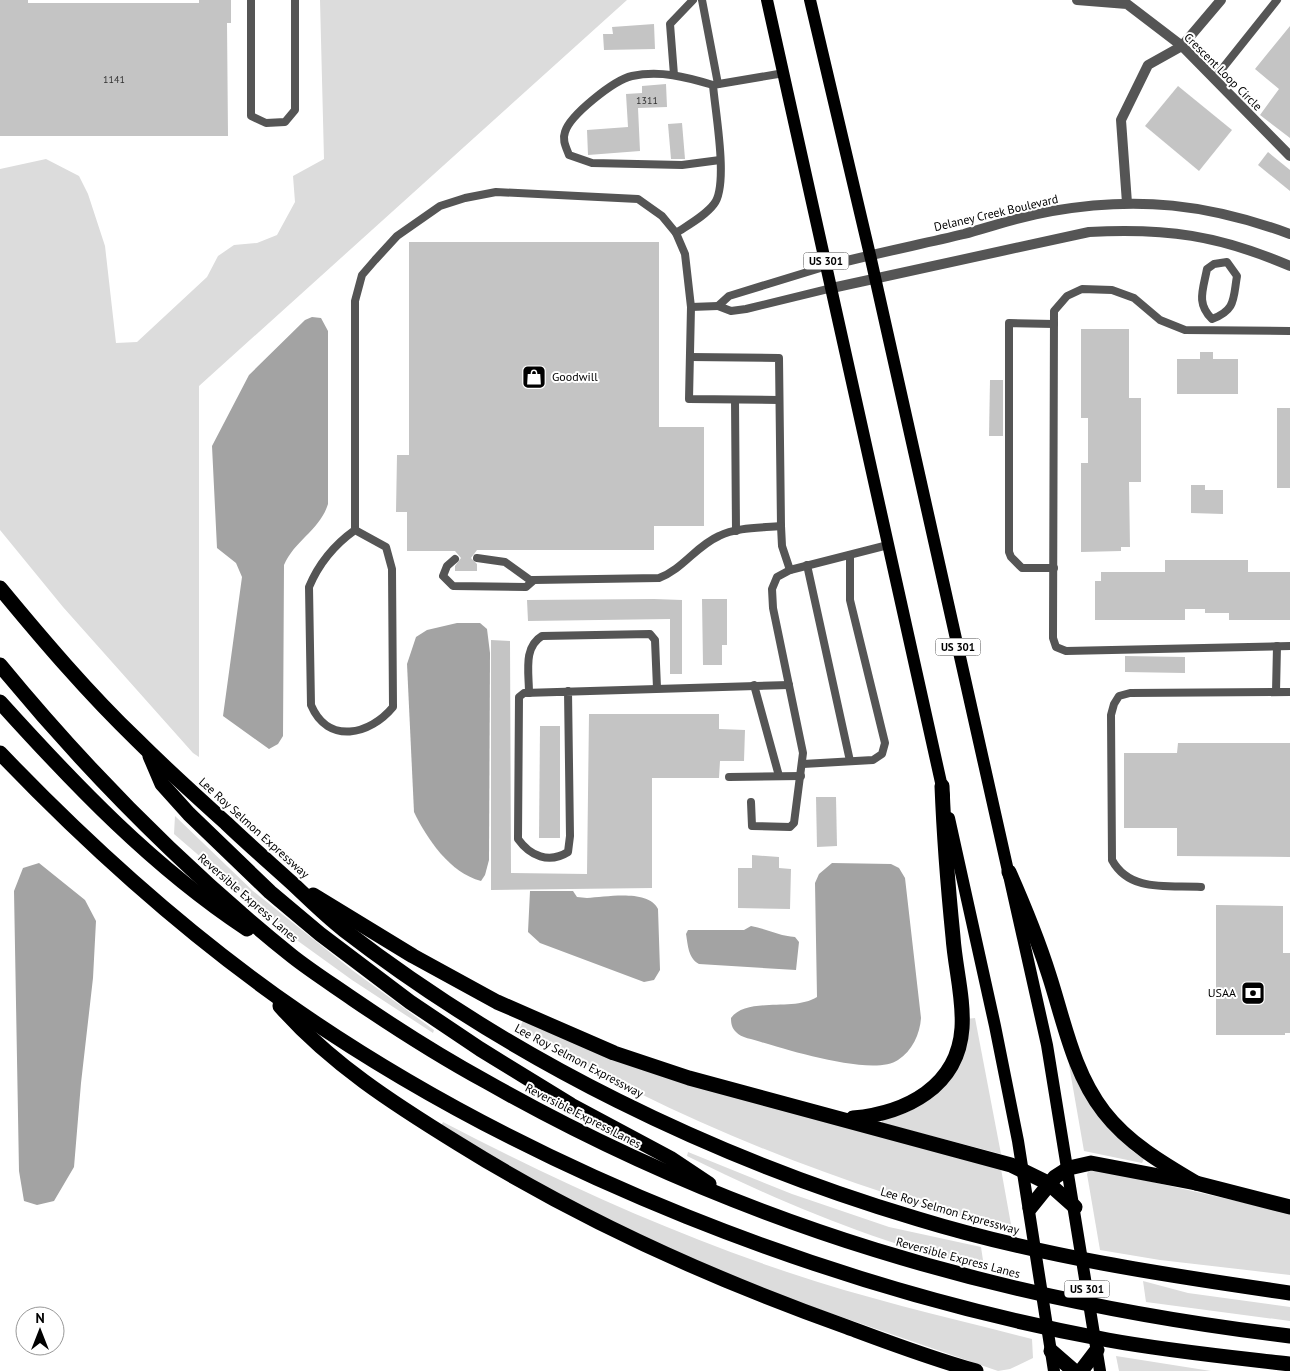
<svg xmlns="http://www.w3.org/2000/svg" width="1290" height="1371" font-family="'PT Sans',sans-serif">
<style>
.green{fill:#dcdcdc}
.water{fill:#a3a3a3}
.building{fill:#c4c4c4}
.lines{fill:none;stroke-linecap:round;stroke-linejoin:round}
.service{stroke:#555;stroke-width:8}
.minor{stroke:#555;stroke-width:10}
.tertiary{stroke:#555;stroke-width:10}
.primary{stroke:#000;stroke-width:12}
.motorway{stroke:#000;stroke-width:15}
.labels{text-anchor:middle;stroke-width:4;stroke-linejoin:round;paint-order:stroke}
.number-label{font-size:10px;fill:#313131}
.shield{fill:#fff;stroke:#4c4c4c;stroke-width:1}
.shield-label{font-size:11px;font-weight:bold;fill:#000}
.street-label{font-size:12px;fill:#000;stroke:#fff}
.poi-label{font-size:12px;fill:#000;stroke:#fff;text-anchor:start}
</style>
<rect width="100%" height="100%" fill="#fff"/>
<g class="green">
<path d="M320,0h307l-428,386v371l-6,-4 -130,-146 -63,-77v-361l46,-10 33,17 9,18 17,52 11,97 21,-1 70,-65 11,-21 16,-11 23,-2 20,-8 18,-33 -2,-26 31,-17z"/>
<path d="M175,816l78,75 99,79 82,60 -1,3 -81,-53 -54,-39 -124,-107z"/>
<path d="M975,1018l26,136 -119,-31v-3l24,-7 29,-18 31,-76z"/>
<path d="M523,1021l89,38 389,110 11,61c-169,-43 -343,-112 -493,-202z"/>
<path d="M1069,1065h2l60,85 13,9 -2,4 -58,-12z"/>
<path d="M443,1122c111,58 225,110 344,150 80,27 163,46 245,67l1,19 -23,11 -12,2 -269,-93 -121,-56 -168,-94z"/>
<path d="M688,1152l104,42 97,33 92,20 3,20c-101,-21 -205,-65 -297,-111z"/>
<path d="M1095,1169l195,44v62l-130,-15 -60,-10 -13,-76 2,-4z"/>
<path d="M1143,1281l45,12 102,14v14l-144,-19z"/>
<path d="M1116,1356l95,15h-92z"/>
</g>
<g class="water">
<path d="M312,317l9,1 7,13v173c-8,26 -33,36 -44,61l-1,171 -5,8 -9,5 -46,-33 19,-139 -6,-14 -19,-15 -5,-102 37,-71 56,-55z"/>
<path d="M457,623h23l7,6 3,24 -1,207 -4,15 -4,6c-31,-8 -54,-42 -67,-69l-7,-148 9,-27 11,-7z"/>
<path d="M39,863l46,37 11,21 -3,57 -12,105 -7,84 -20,34 -17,4 -13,-4 -5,-30 -5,-280 9,-23z"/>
<path d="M832,863l59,1 8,4 6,10 16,140c-1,16 -9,33 -23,42 -24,17 -110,-10 -137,-18 -8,-3 -20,-4 -25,-10 -4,-4 -5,-8 -5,-14 16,-22 63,-6 86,-21l-2,-114 4,-9z"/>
<path d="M530,891h43l4,6 10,1c20,-1 61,-9 71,11l2,61 -6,10 -10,2 -104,-39 -12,-11z"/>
<path d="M751,926c16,3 28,10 44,11l4,5 -3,28 -97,-6c-11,-6 -11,-19 -13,-30l2,-4h56z"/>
</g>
<g class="building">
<path d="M0,0h28v3h171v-3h32v23h-4l1,113h-228z"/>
<path d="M654,24l1,25 -51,1 -1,-16h10l-1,-7z"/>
<path d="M1290,26v112l-30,-23 19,-26 -24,-20z"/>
<path d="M666,84l1,23 -29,1 2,43 -52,4 -1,-25 41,-3 -2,-33 16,-1v-7z"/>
<path d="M1178,86l54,44 -33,41 -54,-45z"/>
<path d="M682,123l3,36h-14l-3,-35z"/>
<path d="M1268,152l22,18v21l-32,-26z"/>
<path d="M409,242h250v185h45v99h-50v24h-177l-6,8 6,6v7h-22v-5l6,-8 -6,-7h-48v-39h-11l1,-57h12z"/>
<path d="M1081,329h48v69h12v84h-12l1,65h-9v4l-40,1v-89h7v-45h-7z"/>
<path d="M1200,352h13v7h25v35h-61v-35h23z"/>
<path d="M990,380h13v56h-14z"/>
<rect x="1277" y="408" width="13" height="80"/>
<path d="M1191,485h14v5h18v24l-32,-1z"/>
<path d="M1165,560h83v12h42v48h-61v-7h-24v-4h-20v11h-90v-39h6v-9h64z"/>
<path d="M654,599l28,1v74h-12v-55l-142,2 -1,-21z"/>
<path d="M702,599h25v46h-5v20h-19z"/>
<path d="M491,640l19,1 1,232 76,1 2,-160h130v15l26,1 -1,31h-24l-1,17h-67v110l-161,2z"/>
<path d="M1125,656l60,1v16l-60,-1z"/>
<path d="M540,726h20v112h-21z"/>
<path d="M1178,743h112v114l-113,-1v-28h-53v-75h53z"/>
<path d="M816,797h20l1,49 -20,1z"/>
<path d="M752,855l27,2v11l12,1 -1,40 -52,-1v-40h14z"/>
<path d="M1216,905l67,1v47h7v80h-5v2h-69z"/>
</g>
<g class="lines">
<g class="service">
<path d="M251,0v116l15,7 19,-1 10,-12v-110"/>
<path d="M702,0l16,84"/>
<path d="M674,75l-4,-51 23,-24"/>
<path d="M1214,79l63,-79"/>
<path d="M713,85c-27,-8 -53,-15 -81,-9 -18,4 -62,39 -67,56 -3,8 1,15 4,23l23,8 90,2 38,-5"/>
<path d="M676,233c12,-8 29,-17 38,-29 15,-19 1,-93 -1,-119l71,-12"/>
<path d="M1227,262l10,14c-4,23 -1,34 -25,43 -16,-16 -9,-29 -5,-50l7,-5z"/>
<path d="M827,266l-98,30 -11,10 13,5 15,-2 86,-21"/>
<path d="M691,307l27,-1"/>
<path d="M1290,331l-105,-1 -25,-10 -26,-22 -22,-8 -30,-1 -15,7 -13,15 -1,327 3,9 10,4 224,-5"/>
<path d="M690,357l89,1 2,168 1,20 8,24"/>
<path d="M735,400l1,131"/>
<path d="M355,530v-229l7,-26 13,-15 22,-24 43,-30 25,-8 31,-6 142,7 24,17 14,17 9,21 6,53 -2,92 90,1"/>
<path d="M355,530l31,17 6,22 1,138c-23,28 -65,38 -82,-2l-2,-118c10,-24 25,-42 46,-57z"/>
<path d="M455,559l-8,7 -4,10 10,10 73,1 8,-7h-4l-25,-18 -28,-4"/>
<path d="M807,565l43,196"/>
<path d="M1054,568h-32l-11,-11 -2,-5v-229l45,1"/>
<path d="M534,580l125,-2c24,-9 37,-32 60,-42 18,-9 42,-8 62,-10"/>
<path d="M754,685l25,91"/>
<path d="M568,691l2,145 -2,16c-19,12 -38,4 -50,-13l1,-142 5,-4 265,-8"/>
<path d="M1276,692l1,-46"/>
<path d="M529,693c0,-20 -6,-46 13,-57l108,-2 5,6 2,48"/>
<path d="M803,764l70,-4 9,-6 3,-11 -35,-143v-45"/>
<path d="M729,777l72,-1"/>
<path d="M751,802l1,24 38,1 4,-4 9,-70 -30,-145 -1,-19 5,-12 13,-7 98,-25"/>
<path d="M1201,887c-32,-2 -71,6 -89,-27l-1,-145 3,-11 5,-8 11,-3 160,-1"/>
</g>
<g class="minor">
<path d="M1077,0l50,4 55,42 108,110"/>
<path d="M1127,203l-6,-83 27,-55 34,-19 39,-46"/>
</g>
<g class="tertiary">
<path d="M827,266c45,-12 91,-21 137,-32 29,-8 58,-18 88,-23 86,-15 156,-7 238,23"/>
<path d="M832,288l257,-56c78,-4 129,3 201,34"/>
</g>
<g class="primary">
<path d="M767,0l177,796"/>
<path d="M810,0l60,255 177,790 53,326"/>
<path d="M949,818l46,208 23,115 36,230"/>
</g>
<g class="motorway">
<path d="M0,588c43,52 88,105 137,152 29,29 59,56 89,83 22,21 45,41 67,61 17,16 33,32 51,46 170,131 369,228 574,289 121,37 247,56 372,74"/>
<path d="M0,665c88,107 184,204 292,291 19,15 41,29 61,43 44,30 88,58 134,83 252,143 516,220 803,254"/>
<path d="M0,702c75,83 153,165 247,227"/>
<path d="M0,753c91,95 190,184 299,259 233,160 531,276 809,328 60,11 121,17 182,24"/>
<path d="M150,756l12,28 27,30 81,78 50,42 90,68 70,47 91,56 99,53 39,26"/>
<path d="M1009,872c15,34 29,68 40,103 15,46 24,97 55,137 24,31 58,51 92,71"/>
<path d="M313,895l100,61 84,46 117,51 75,25 322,87 37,18 27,24"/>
<path d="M280,1006c50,57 114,98 179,138 122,76 253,135 388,183 43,16 85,32 129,44"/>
<path d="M853,1118c53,-5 105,-31 109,-90 2,-30 -7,-61 -9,-91 -5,-50 -9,-100 -11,-151"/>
<path d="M1030,1208l25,-31 14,-9 22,-5 105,20 94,24"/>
<path d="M1051,1351l23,20"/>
<path d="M1081,1371l16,-21"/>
</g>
</g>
<defs>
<g id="shop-square" transform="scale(1.25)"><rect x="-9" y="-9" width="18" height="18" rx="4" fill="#000" stroke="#fff"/><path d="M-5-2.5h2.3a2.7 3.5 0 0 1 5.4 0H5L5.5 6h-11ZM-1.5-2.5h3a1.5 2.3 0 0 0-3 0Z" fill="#fff"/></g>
<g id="bank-square" transform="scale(1.25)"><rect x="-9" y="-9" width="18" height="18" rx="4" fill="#000" stroke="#fff"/><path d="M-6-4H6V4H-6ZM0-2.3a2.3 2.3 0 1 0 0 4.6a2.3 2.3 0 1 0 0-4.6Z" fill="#fff"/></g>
</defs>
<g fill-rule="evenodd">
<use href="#shop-square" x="534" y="377"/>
<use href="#bank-square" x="1253" y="993"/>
</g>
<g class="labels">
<g class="number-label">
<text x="114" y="83">1141</text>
<text x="647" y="104">1311</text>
</g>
<g class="shield">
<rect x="803.5" y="252.5" width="45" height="17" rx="4"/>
<rect x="935.5" y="638.5" width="45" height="17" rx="4"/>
<rect x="1064.5" y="1280.5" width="45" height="17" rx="4"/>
</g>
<g class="shield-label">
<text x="826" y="265">US 301</text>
<text x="958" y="651">US 301</text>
<text x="1087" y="1293">US 301</text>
</g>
<g class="street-label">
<text transform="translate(1223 72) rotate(45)" y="4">Crescent Loop Circle</text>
<text transform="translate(996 213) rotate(-13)" y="4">Delaney Creek Boulevard</text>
<text transform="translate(254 828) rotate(42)" y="4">Lee Roy Selmon Expressway</text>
<text transform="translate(248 898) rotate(41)" y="4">Reversible Express Lanes</text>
<text transform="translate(579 1061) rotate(28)" y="4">Lee Roy Selmon Expressway</text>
<text transform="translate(583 1116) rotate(27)" y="4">Reversible Express Lanes</text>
<text transform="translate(950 1211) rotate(16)" y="4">Lee Roy Selmon Expressway</text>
<text transform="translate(958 1258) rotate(15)" y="4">Reversible Express Lanes</text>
</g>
<g class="poi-label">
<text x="552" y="381">Goodwill</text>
<text x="1236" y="997" text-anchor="end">USAA</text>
</g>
</g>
<g transform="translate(40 1331)"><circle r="24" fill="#ffffff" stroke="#999999"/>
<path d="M0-4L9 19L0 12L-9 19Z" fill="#000000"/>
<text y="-8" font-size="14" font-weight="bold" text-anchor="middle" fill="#000000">N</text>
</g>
</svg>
